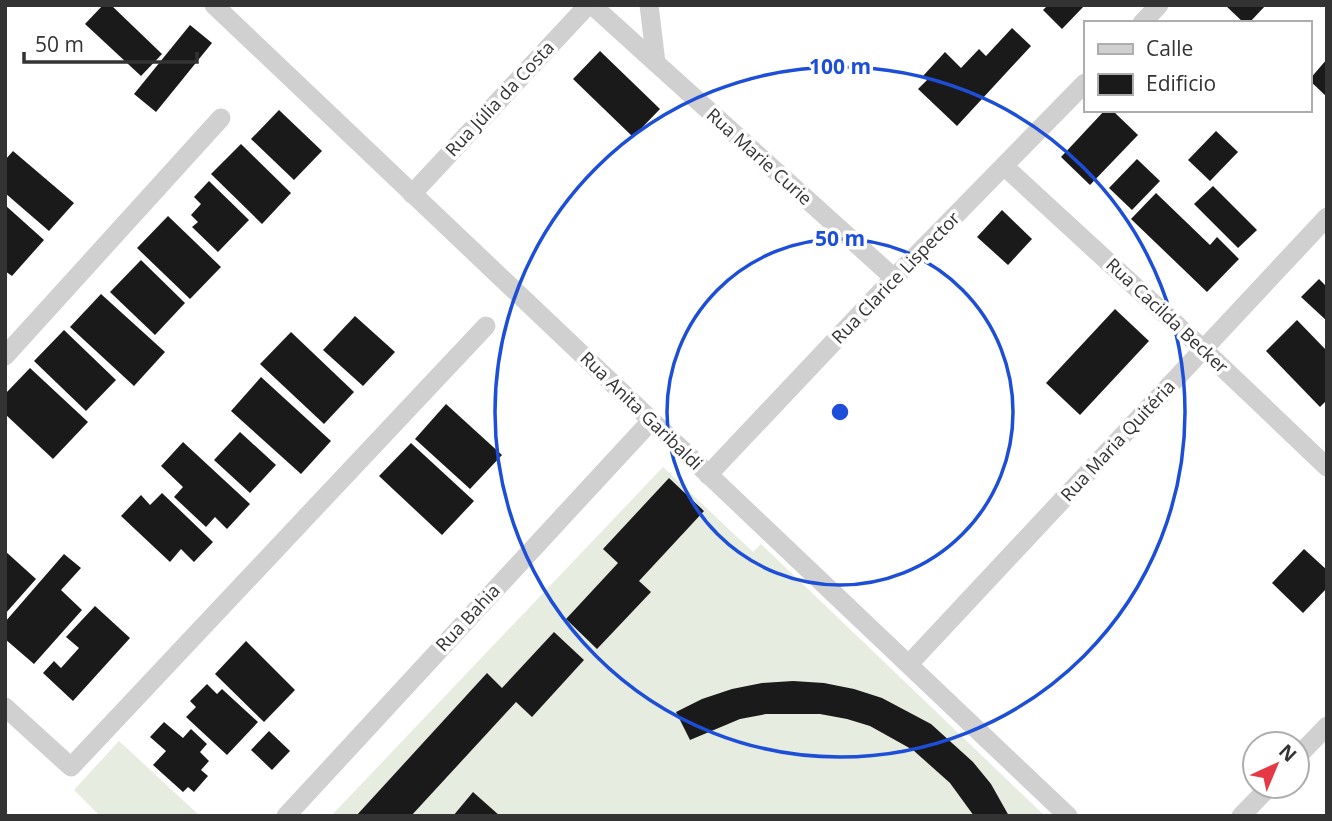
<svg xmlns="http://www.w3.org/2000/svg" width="1332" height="821" font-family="'Open Sans',sans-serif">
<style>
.pitch{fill:#e6ecdf}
.building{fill:#1a1a1a}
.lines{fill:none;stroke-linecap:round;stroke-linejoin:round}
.street{stroke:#d0d0d0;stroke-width:19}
.ring{fill:none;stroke:#1d4ed8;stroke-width:3.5}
.labels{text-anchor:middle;stroke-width:7;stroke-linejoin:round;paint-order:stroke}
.street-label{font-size:18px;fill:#333;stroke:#fff}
.centre{fill:#1d4ed8;stroke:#fff;stroke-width:3.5}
.ring-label{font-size:21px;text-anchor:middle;font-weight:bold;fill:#1d4ed8;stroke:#fff;stroke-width:7;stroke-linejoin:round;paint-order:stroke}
</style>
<rect width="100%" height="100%" fill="#fff"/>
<g class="pitch">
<path d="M663,467l90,85 8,-8 284,272h-714z"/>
<path d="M119,741l81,75h-100l-26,-26z"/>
</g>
<g class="building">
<path d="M103,5h8l51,49 -21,22 -56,-52z"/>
<path d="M1048,5h37l-23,24 -19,-19z"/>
<path d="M1225,5h41l-17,18h-5z"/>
<path d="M190,25l22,18 -56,69 -22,-18z"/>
<path d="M1012,28l19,18 -74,80 -39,-37 9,-9 -4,-4 22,-24 16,16 18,-19 7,7z"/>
<path d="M600,51l60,58 -27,28 -60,-58z"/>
<path d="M1327,59v38l-18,-17z"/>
<path d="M279,110l43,41 -28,29 -43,-41z"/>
<path d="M1105,110h7l26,25 -48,50 -29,-28z"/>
<path d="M1216,131l22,21 -28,29 -22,-21z"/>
<path d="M241,144l50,49 -29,31 -51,-50z"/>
<path d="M13,151l61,52 -25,28 -44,-38v-33z"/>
<path d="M1137,159l23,22 -28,29 -23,-22z"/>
<path d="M209,181l40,39 -31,32 -26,-25 6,-5 -7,-7 10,-11 -7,-7z"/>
<path d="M1213,186l44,44 -19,18 -44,-44z"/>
<path d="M1156,193l54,52 7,-8 22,22 -32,33 -76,-73z"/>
<path d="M5,205l39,35 -32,36 -7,-5z"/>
<path d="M1002,210l30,29 -24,26 -31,-28z"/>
<path d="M168,216l53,51 -31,32 -53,-51z"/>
<path d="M141,260l44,43 -30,32 -45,-43z"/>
<path d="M1319,279l8,8v34l-26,-24z"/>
<path d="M101,294l64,58 -31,34 -64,-59z"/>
<path d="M1115,309l34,32 -69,74 -34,-32z"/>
<path d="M355,316l40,36 -32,34 -40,-36z"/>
<path d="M1297,320l30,31v49l-7,7 -54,-56z"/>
<path d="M64,330l52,50 -30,31 -52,-50z"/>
<path d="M291,332l63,60 -30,32 -64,-60z"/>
<path d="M30,368l58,54 -35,37 -48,-45v-20z"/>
<path d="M261,377l70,64 -30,33 -70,-63z"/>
<path d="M446,404l56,51 -32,34 -55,-50z"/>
<path d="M240,432l36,33 -26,28 -36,-33z"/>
<path d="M183,442l67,62 -23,25 -12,-12 -9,10 -32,-30 9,-10 -22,-21z"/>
<path d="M411,443l63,58 -32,34 -63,-59z"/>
<path d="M669,478l35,33 -65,70 12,11 -54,57 -31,-30 52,-56 -15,-14z"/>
<path d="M162,493l51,49 -19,20 -13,-13 -11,13 -49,-46 20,-21 9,10z"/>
<path d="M1304,549l23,21v18l-24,25 -31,-30z"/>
<path d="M5,551l31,28 -31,35z"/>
<path d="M64,554l17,14 -20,22 21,20 -48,54 -29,-25v-17z"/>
<path d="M95,606l35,32 -57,63 -30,-28 11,-12 7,7 18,-20 -13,-11z"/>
<path d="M554,632l30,28 -52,57 -16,-15 -105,114h-55l131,-143 15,15z"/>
<path d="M246,641l49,49 -31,32 -49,-48z"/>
<path d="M793,681l31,2 30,6 28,9 49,26 42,38 18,22 18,32h-35l-24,-33 -37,-33 -43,-24 -23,-7 -27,-5h-54l-26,5 -50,21 -14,-28 26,-13 30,-10 30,-6z"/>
<path d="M207,684l10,10 5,-5 36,33 -31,33 -41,-38 10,-10 -6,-6z"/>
<path d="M164,722l19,16 8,-9 16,15 -7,8 9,9 -8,9 7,6 -14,16 -6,-5 -5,5 -30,-27 13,-14 -16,-14z"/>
<path d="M269,731l21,20 -18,19 -21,-20z"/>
<path d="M473,792l27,24h-47z"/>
</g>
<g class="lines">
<g class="street">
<path d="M214,5l854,811"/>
<path d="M592,5l64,58"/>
<path d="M649,5l7,58 238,215"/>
<path d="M1142,23l17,-18"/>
<path d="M1005,167l199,183 123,117"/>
<path d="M412,194l176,-189"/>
<path d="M5,356l216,-238"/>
<path d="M708,475l186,-197 191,-195"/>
<path d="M909,664l418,-447"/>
<path d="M5,707l66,60 415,-441"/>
<path d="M1297,757l30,-31"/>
<path d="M286,816l365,-395"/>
<path d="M1241,816l29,-30"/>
</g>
</g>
<g class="ring">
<circle cx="840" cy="412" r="173"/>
<circle cx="840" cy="412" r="345"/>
</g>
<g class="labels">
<g class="street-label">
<text transform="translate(500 99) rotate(-47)" y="6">Rua Júlia da Costa</text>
<text transform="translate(759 157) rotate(42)" y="6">Rua Marie Curie</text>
<text transform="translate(896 278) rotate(-46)" y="6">Rua Clarice Lispector</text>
<text transform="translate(1167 316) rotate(43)" y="6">Rua Cacilda Becker</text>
<text transform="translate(641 411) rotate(44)" y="6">Rua Anita Garibaldi</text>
<text transform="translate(1118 441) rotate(-47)" y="6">Rua Maria Quitéria</text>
<text transform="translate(468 618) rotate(-47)" y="6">Rua Bahia</text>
</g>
</g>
<circle cx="840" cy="412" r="10" class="centre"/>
<g class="ring-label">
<text x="840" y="74">100 m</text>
<text x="840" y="246">50 m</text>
</g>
<rect width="1332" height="821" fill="none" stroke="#333333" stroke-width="14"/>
<rect x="1084" y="21" width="228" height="91" fill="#ffffff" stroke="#adadad" stroke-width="2"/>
<rect x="1098" y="44" width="35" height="10" fill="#d0d0d0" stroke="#adadad" stroke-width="2"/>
<text x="1146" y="56" font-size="21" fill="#333333">Calle</text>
<rect x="1098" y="74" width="35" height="21" fill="#1a1a1a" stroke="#adadad" stroke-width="2"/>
<text x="1146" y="91" font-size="21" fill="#333333">Edificio</text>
<g transform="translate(1276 765) rotate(44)"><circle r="33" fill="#ffffff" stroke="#adadad" stroke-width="2"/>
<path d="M0-5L12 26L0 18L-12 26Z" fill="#e63946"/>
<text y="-10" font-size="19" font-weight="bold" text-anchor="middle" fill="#333333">N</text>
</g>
<path d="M24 52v10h173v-10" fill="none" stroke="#333333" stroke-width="3.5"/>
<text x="35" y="52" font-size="21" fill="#333333" stroke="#ffffff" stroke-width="5" paint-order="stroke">50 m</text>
</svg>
